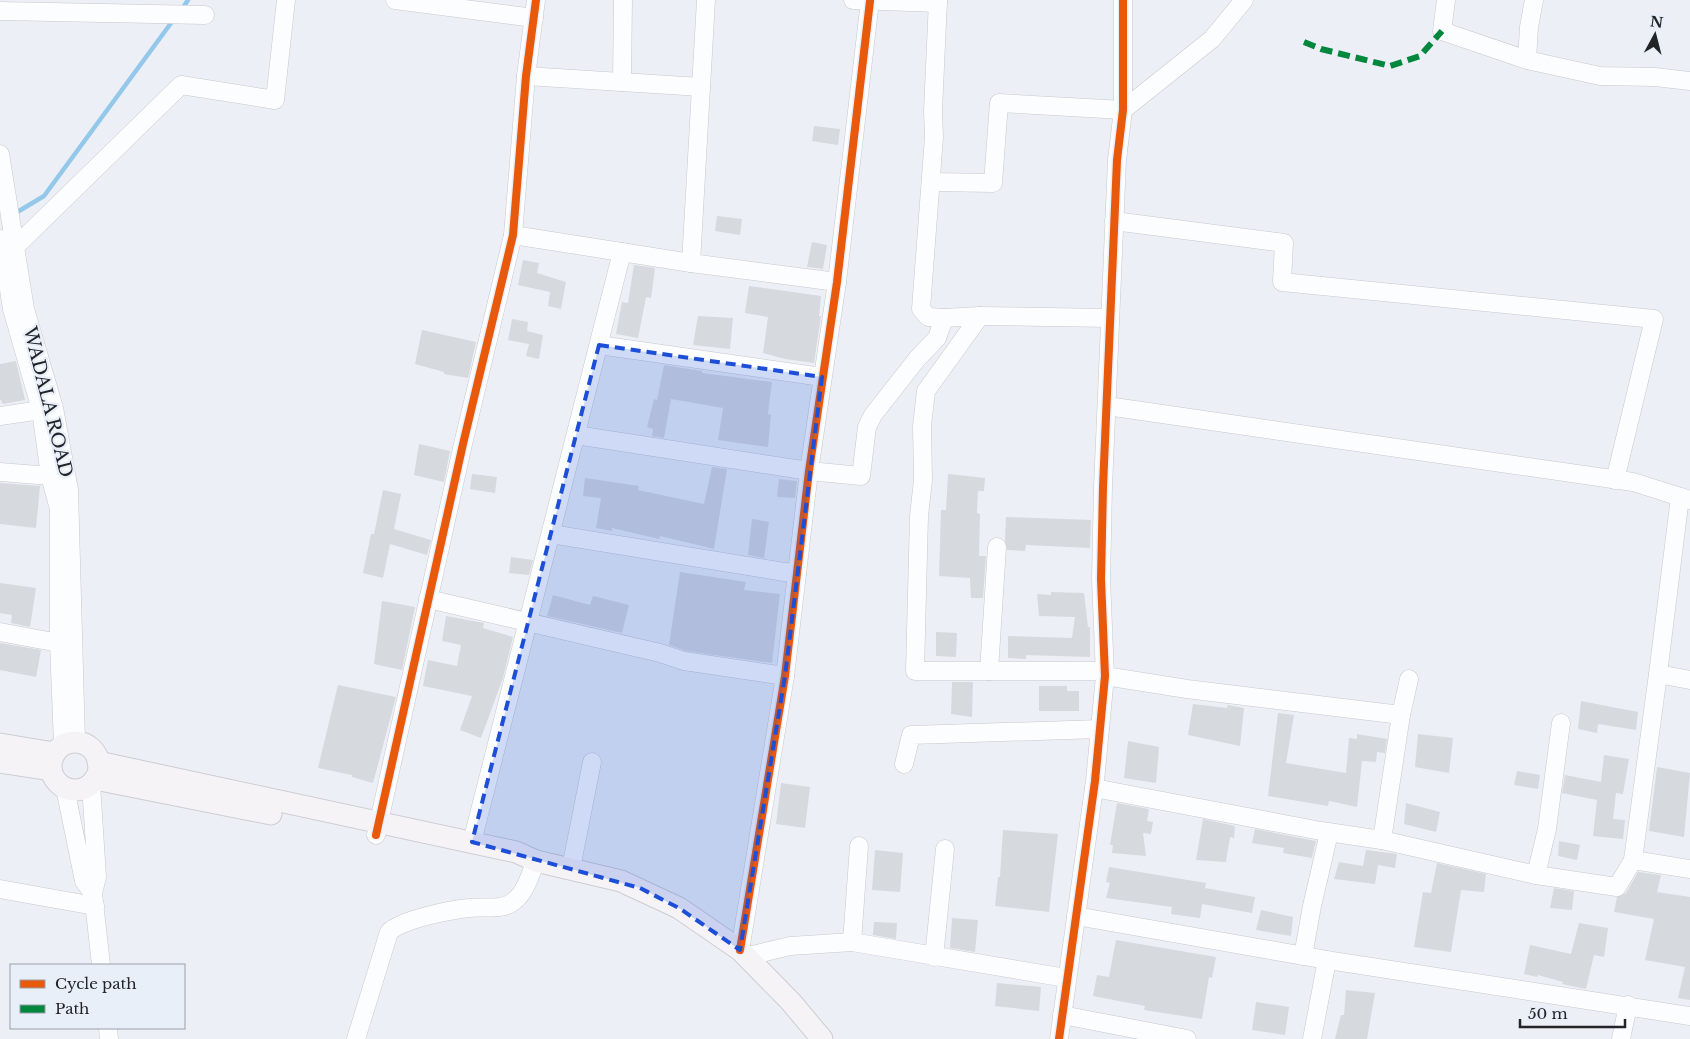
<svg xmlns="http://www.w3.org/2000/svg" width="1690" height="1039" font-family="'Libre Baskerville',serif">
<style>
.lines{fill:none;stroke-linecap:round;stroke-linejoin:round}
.stream{stroke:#94c8eb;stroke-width:4.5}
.building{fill:#d6d9de}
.minor-casing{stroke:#c6c8cd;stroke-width:19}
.major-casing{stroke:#ccced1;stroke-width:23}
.minor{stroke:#fcfdfe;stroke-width:18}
.major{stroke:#f6f3f7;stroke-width:21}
.quiet{stroke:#00873e;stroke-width:6;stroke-dasharray:12 6;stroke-linecap:butt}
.cycleway-casing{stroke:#e9eff9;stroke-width:11}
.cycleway{stroke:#e8590c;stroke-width:8}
.marked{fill:#1d4ed8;fill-opacity:0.2;stroke:#1d4ed8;stroke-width:4;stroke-dasharray:10 6;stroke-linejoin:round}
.labels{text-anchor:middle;stroke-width:4.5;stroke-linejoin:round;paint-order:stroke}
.street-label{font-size:18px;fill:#222428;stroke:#e9eff9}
</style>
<rect width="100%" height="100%" fill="#ecf0f6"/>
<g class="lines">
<g class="stream">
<path d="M182,9l6,-9"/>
<path d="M14,214l30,-18 130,-177"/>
</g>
</g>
<g class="building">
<path d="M814,126l26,3 -2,16 -26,-4z"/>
<path d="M717,216l25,3 -2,16 -25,-4z"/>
<path d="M812,242l15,3 -4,24 -16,-2z"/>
<path d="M523,260l16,3 -2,10 29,9 -5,27 -13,-3 2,-14 -32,-7z"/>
<path d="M634,265l21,3 -4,30 -5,-1 -8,41 -22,-4 6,-32 6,1z"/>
<path d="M749,286l72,10 -2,20h2l-7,47 -29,-4 -22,-6 5,-36 -23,-4z"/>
<path d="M698,316l35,2 -3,31 -37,-4z"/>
<path d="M512,319l16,3 -1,9 16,4 -4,24 -13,-3 3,-12 -21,-4z"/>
<path d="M422,330l54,12 -8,36 -24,-4v-2l-29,-8z"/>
<path d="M16,361l9,39 -22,4 -3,-5v-35z"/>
<path d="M664,365l38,6v2l70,9 -4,32 3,1 -3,32 -50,-7 5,-32 -52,-9 -7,39 -12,-2 1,-7 -6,-2 7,-28 3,1z"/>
<path d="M419,444l31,7 -6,31 -30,-7z"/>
<path d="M712,467l15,2 -13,80 -54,-13 -1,3 -47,-11v3l-16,-3 5,-30 -18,-2 2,-18 54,8 -1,4 66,14z"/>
<path d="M472,474l25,3 -2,16 -25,-4z"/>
<path d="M948,474l37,4 -1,13h-6l-1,22 3,1 -1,42h7l-3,42h-12l-1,-20 -31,-2 2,-66h5z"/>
<path d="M779,479l18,2 -2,17 -18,-1z"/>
<path d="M0,483l40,3 -4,42 -36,-4z"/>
<path d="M383,490l18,4 -7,35 37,11 -4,15 -37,-11 -7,34 -20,-5 8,-39h3z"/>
<path d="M1006,517l85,3 -1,28 -64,-3 -1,6 -18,-1 -2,-10z"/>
<path d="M752,519l17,3 -5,36 -16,-3z"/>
<path d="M511,557l22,3 -4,15 -20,-2z"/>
<path d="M680,572l66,10 -2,8 36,4 -8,69 -86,-12 -17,-6z"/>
<path d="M0,583l36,5 -6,39 -19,-4 1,-8 -12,-2z"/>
<path d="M1051,592l33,1 4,34h2v30l-64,-2v4l-18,-1v-22l64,2 3,-21 -36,-1 -2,-22 14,1z"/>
<path d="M553,595l37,10 3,-9 36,9 -7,28 -75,-17z"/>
<path d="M382,601l33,6 -13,63 -28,-6z"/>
<path d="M446,616l38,7 -1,5 30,9 -10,41 -22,60 -21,-8 12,-34 -49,-10 5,-26 29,6 4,-21 -19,-4z"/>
<path d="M936,632l21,1 -1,24 -20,-1z"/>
<path d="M0,643l41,7 -5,27 -36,-7z"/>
<path d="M952,682h21l-1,35 -21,-3z"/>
<path d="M338,685l58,12 -23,86 -21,-6v-2l-34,-7z"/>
<path d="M1039,686h28v5h12v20h-40z"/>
<path d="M1581,701l57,11 -2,18 -38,-6 -1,9 -19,-4z"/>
<path d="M1193,704l34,4 1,-3 16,3 -4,38 -52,-11z"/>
<path d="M1278,713l16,2 -8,48 60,10 3,-35 8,1v-5l30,5 -2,14 -8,-1 -1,10 -14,-1 -5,46 -28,-6 -1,5 -60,-10z"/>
<path d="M1418,734l35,4 -4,35 -34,-6z"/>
<path d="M1128,741l31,6 -3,36 -32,-5z"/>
<path d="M1604,755l25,4 -6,35 -7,-1 -3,26 12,1 -2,19 -30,-3 4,-36 -35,-7 3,-18 36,7z"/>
<path d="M1657,767l33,6 -6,64 -35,-6z"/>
<path d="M1517,771l23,4 -2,14 -24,-4z"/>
<path d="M781,783l29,4 -5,41 -29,-4z"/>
<path d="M1117,803l32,6 -2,12 6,1 -2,12 -8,-1 3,23 -34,-3 1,-8h-3z"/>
<path d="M1406,803l34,9 -4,20 -32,-8z"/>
<path d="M1203,819l32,7 -1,12 -4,-1 -4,25 -30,-2z"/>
<path d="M1255,829l61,12 -4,17 -29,-5 1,-5 -32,-5z"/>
<path d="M1003,830l55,4 -9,78 -54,-6 3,-29h2z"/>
<path d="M1559,841l21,4 -3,15 -19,-4z"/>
<path d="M875,850l28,3 -3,39 -28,-2z"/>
<path d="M1366,850l31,4 -2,14 -17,-3 -3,19 -41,-5 5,-17 24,4z"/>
<path d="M1437,863l49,11 -2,18 -23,-2 -10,62 -37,-5 9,-55 8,1z"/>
<path d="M1109,867l97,16 -1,5 50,9 -3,16 -50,-9 -2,14 -29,-4 1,-7 -66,-9 4,-15 -4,-1z"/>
<path d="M1638,872l23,3 -4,17 33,5v103l-12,-2 7,-31 -40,-7 9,-41 -40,-7 3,-15 9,-4z"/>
<path d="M1554,888l20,3 -2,19 -22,-2z"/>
<path d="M1261,910l32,7 -2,19 -35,-6z"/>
<path d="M952,918l26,2 -3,32 -25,-4z"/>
<path d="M874,922l23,1 -1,16 -23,-4z"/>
<path d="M1579,923l29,5 -4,29 -10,-2 -8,34 -24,-5 1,-2 -25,-7 -1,2 -13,-3 6,-29 41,9z"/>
<path d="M1116,940l100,17 -4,21 -3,-1 -7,42 -58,-9 1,-4 -52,-10 4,-21 12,2z"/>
<path d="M997,983l44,4 -2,24 -44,-5z"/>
<path d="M1346,990l29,3 -8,46h-32l6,-24h3z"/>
<path d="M1256,1002l33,5 -4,28 -33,-5z"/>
</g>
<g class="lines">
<g class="minor-casing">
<g id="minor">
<path d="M395,0l139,18"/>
<path d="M853,0l85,3"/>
<path d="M938,0l-5,111 1,26 -13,172 7,8 16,1 36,-2 -54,75 -4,35 1,54 -4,36 -4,155h190"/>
<path d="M1446,0l-4,31 85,29 73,16 55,1 35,4"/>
<path d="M0,11l205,4"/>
<path d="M1527,60l2,-33 5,-27"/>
<path d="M526,76l175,11"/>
<path d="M622,82l1,-82"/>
<path d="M0,154l25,155 29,99 15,82 7,252"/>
<path d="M931,182l62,1 6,-80 124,7 89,-71 32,-39"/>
<path d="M1114,221l170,22 -2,39 372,37 -39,161"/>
<path d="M513,235l178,28 146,19"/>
<path d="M1,239l11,70 29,101 9,66 9,33v134l4,101"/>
<path d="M14,248l167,-163 94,15 11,-100"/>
<path d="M691,263l15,-263"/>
<path d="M980,316l130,2"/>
<path d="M599,345l223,32"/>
<path d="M1107,406l526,76 57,18"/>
<path d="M0,416l41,-6"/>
<path d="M576,435l233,36 52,5 6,-49 6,-12 44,-56 20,-21 7,-20"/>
<path d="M0,472l50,4"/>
<path d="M551,534l246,40"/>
<path d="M428,599l232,54 24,8 101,15"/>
<path d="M0,632l70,13"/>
<path d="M989,671l8,-124"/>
<path d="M1658,674l22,-177"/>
<path d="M1105,676l82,13 214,26"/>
<path d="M904,764l7,-29 189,-6"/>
<path d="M91,784l6,93 -4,16 8,72"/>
<path d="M65,788l19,93 9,12"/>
<path d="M1094,788l227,43 61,9 19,-125 8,-36"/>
<path d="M376,835l87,-391 50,-209 13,-159 10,-76"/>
<path d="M1382,840l154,35 11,-46 14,-106"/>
<path d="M472,842l150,-590"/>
<path d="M1633,860l25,-186 32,6"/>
<path d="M571,868l21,-106"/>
<path d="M1536,875l81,12 16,-27 57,9"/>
<path d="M0,889l95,17"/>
<path d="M1076,916l251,44 363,56"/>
<path d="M852,942l7,-96"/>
<path d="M740,950l45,-274 24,-205 28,-189 33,-281"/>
<path d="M1303,956l9,-50 17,-73"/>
<path d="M745,957l45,-11 62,-4 214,36"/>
<path d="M934,957l11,-108"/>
<path d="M1062,1015l125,24"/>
<path d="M108,1028l1,11"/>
<path d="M356,1039l33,-107c14,-13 61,-22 80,-24 14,-2 34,3 45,-7 12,-9 16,-27 22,-40"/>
<path d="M1059,1039l36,-258 10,-105 -4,-97 2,-92 14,-327 6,-50v-110"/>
<path d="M1312,1039l15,-79"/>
<path d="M1621,1039l7,-34"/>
</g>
</g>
<g class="major-casing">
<g id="major">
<circle cx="75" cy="766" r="24"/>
<path d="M0,744l54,9"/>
<path d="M0,762l51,8"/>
<path d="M98,762l418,90 20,9 85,20 58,27 61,42 51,52 31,37"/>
<path d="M95,779l176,35"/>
</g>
</g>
<use href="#minor" class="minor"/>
<use href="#major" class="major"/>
<path class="quiet" d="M1304,42l17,7 69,17 30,-10 22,-25"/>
<g class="cycleway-casing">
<g id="cycleway">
<path d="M376,835l87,-391 50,-209 13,-159 10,-76"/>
<path d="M740,950l45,-274 24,-205 28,-189 33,-281"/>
<path d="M1059,1039l36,-258 10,-105 -4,-97 2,-92 14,-327 6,-50v-110"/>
</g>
</g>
<use href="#cycleway" class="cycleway"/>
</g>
<path class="marked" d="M599,345l223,32 -37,299 -45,274 -61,-42 -39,-20 -168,-46z"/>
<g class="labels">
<g class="street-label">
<text transform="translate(48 402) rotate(76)" y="6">WADALA ROAD</text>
</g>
</g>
<rect x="10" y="964" width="175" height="65" fill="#e9eff9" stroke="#999ea5"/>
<rect x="20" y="980" width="25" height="8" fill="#e8590c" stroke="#999ea5"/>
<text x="55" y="989" font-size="15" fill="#222428">Cycle path</text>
<rect x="20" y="1005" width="25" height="8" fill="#00873e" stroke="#999ea5"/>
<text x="55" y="1014" font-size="15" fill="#222428">Path</text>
<g transform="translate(1655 35) rotate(7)" stroke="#e9eff9" stroke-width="4" paint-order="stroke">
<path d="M0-4L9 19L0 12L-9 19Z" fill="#222428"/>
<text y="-8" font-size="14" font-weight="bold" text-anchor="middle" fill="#222428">N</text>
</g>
<path d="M1520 1019v8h105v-8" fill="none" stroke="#222428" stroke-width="2.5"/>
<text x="1528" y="1019" font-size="15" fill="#222428" stroke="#e9eff9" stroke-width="4" paint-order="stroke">50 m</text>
</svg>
